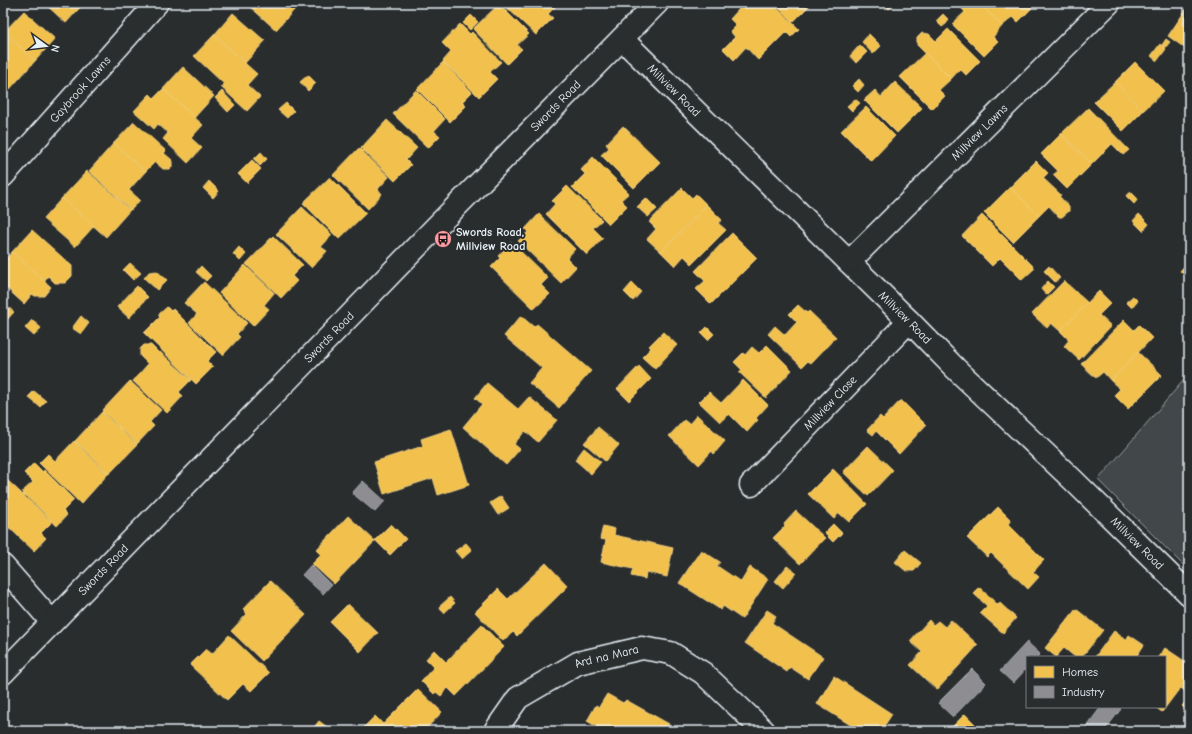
<svg xmlns="http://www.w3.org/2000/svg" width="1192" height="734" font-family="'Comic Neue',sans-serif">
<style>
.green{fill:#424648;stroke:#959ca0}
.homes{fill:#f2c14e;stroke:#efcf81}
.industry{fill:#8d8d92;stroke:#a8abb1}
.lines{fill:none;stroke-linecap:round;stroke-linejoin:round}
.minor-casing{stroke:#e8f1f8;stroke-width:25}
.major-casing{stroke:#e8f1f8;stroke-width:25}
.minor{stroke:#2a2d2e;stroke-width:22}
.major{stroke:#2a2d2e;stroke-width:22}
.labels{text-anchor:middle;stroke-width:4;stroke-linejoin:round;paint-order:stroke}
.street-label{font-size:12px;fill:#e8f1f8;stroke:#2a2d2e}
.poi-label{font-size:12px;font-weight:bold;fill:#e8f1f8;stroke:#2a2d2e;text-anchor:start}
</style>
<rect width="100%" height="100%" fill="#2a2d2e"/>
<filter id="ink" filterUnits="userSpaceOnUse"><feTurbulence type="fractalNoise" baseFrequency=".025" numOctaves="2"/><feDisplacementMap in="SourceGraphic" scale="8" xChannelSelector="R" yChannelSelector="G"/><feConvolveMatrix kernelMatrix="1 2 1 2 8 2 1 2 1" color-interpolation-filters="sRGB"/></filter>
<g filter="url(#ink)">
<path class="green" d="M1189,374v197l-91,-91z"/>
<g class="homes">
<path d="M44,3h40l-18,20z"/>
<path d="M246,3h42l7,6 -19,21z"/>
<path d="M288,3h12l-5,6z"/>
<path d="M502,3h57l-11,11 5,4 -17,17z"/>
<path d="M740,3h32l27,26 -8,8 -5,-5 -28,28 -12,-13 -12,13 -11,-11 12,-12 -5,-6 6,-6 -6,-6 10,-11 -2,-2z"/>
<path d="M774,3h38l-19,19z"/>
<path d="M884,3h12l-7,6z"/>
<path d="M957,3h22l23,23 -9,11 5,5 -14,14 -32,-32 13,-12z"/>
<path d="M979,3h48l5,5 -14,14 -5,-5 -11,9z"/>
<path d="M499,4l30,30 -12,11 5,4 -15,15 -34,-35z"/>
<path d="M1187,8l2,1v42l-21,-15z"/>
<path d="M24,11l31,28 -20,22 -31,-29z"/>
<path d="M233,13l32,28 -20,22 -31,-28z"/>
<path d="M943,14l6,6 -3,4 -6,-7z"/>
<path d="M471,15l7,7 -8,8 -7,-7z"/>
<path d="M940,17l6,7 -4,3 -6,-6z"/>
<path d="M460,24l10,10 2,-2 29,30 -11,10 7,7 -18,18 -36,-36 8,-9 -9,-9z"/>
<path d="M948,29l32,32 -14,14 -6,-6 -9,10 -34,-34v-7l5,-5 7,1 7,7z"/>
<path d="M4,32l31,29 -26,29 -6,-5z"/>
<path d="M869,34l12,12 -8,8 -11,-12z"/>
<path d="M214,35l43,39 -10,11 13,12 -13,14 -26,-24 3,-3 -30,-28z"/>
<path d="M1166,39l4,3 -5,6 -3,-3z"/>
<path d="M1160,44l6,5 -9,12 -6,-5z"/>
<path d="M860,45l7,7 -11,11 -6,-7z"/>
<path d="M925,53l26,26 -12,11 6,6 -13,13 -32,-32z"/>
<path d="M443,62l29,30 -10,10 4,4 -16,16 -33,-33z"/>
<path d="M1135,62l29,29 -21,20 -28,-29z"/>
<path d="M183,67l31,29 -20,22 -31,-29z"/>
<path d="M308,75l8,8 -8,8 -8,-9z"/>
<path d="M859,79l5,6 -6,7 -6,-6z"/>
<path d="M895,82l27,26 -25,25 -33,-33 11,-10 6,7z"/>
<path d="M1115,82l28,29 -20,20 -29,-29z"/>
<path d="M163,89l40,36 -12,13 11,10 -14,15 -25,-24 5,-6 -10,-9 -4,5 -20,-18 16,-17 4,4z"/>
<path d="M416,90l29,29 -11,12 6,5 -12,12 -35,-34z"/>
<path d="M222,91l13,14 -7,7 -13,-14z"/>
<path d="M855,99l5,4 -8,8 -5,-5z"/>
<path d="M286,103l8,8 -7,7 -9,-8z"/>
<path d="M866,107l29,29 -24,25 -30,-30z"/>
<path d="M1088,108l41,42 -6,5 -11,-11 -20,20 -31,-30z"/>
<path d="M387,120l30,28 -11,12 5,5 -16,16 -34,-33z"/>
<path d="M134,122l32,29 -2,2 8,7v7l-2,2h-7l-8,-7 -10,10 -31,-29z"/>
<path d="M623,126l37,36 -26,26 -33,-33 8,-7 -3,-4z"/>
<path d="M1061,134l31,30 -25,25 -14,-14 5,-4 -17,-17z"/>
<path d="M114,143l31,29 -16,18 11,10 -9,10 -42,-39z"/>
<path d="M359,148l30,29 -11,12 4,5 -14,15 -35,-34z"/>
<path d="M261,152l6,7 -7,7 -6,-7z"/>
<path d="M593,157l36,36 -8,7 6,6 -18,18 -37,-37 13,-13 -4,-4z"/>
<path d="M252,160l9,9 -14,14 -9,-9z"/>
<path d="M1036,161l12,12 -5,5 18,17 -2,1 10,11v4l-7,6h-3l-10,-11 -10,10 -29,-29z"/>
<path d="M87,171l43,39 -24,27 -44,-39z"/>
<path d="M330,177l36,36 -27,26 -36,-36z"/>
<path d="M209,181l10,10 -6,7 -10,-10z"/>
<path d="M567,186l35,34 -9,8 10,10 -16,17 -41,-41 9,-10 -3,-3z"/>
<path d="M1010,187l29,29 -26,26 -29,-29z"/>
<path d="M682,188l10,10 4,-4 11,11 -46,47 -14,-13 9,-10 -7,-7z"/>
<path d="M1131,192l7,7 -4,5 -8,-8z"/>
<path d="M62,198l32,28 -19,21 -32,-28z"/>
<path d="M646,198l11,11 -9,8 -11,-10z"/>
<path d="M707,205l15,15 -4,3 8,7 -34,34 -8,-8 -9,10 -14,-14z"/>
<path d="M302,207l30,28 -11,12 6,4 -15,17 -36,-34z"/>
<path d="M539,214l36,35 -8,9 9,9 -15,16 -43,-42 10,-9 -3,-3z"/>
<path d="M1139,214l10,10 -6,7 -10,-10z"/>
<path d="M982,215l53,53 -13,12 -22,-22 -8,8 -30,-30z"/>
<path d="M32,230l40,36v10l-7,7h-10l-7,-7 -4,5 -32,-29z"/>
<path d="M732,233l25,25 -46,46 -15,-15 9,-8 -10,-10z"/>
<path d="M273,236l30,29 -11,11 5,5 -16,17 -35,-34z"/>
<path d="M511,242l37,36 -7,7 9,9 -16,15 -43,-42 9,-9 -2,-2z"/>
<path d="M239,247l7,7 -6,7 -7,-7z"/>
<path d="M12,252l39,35 -7,9h-9l-3,-2 -8,10 -21,-19v-23z"/>
<path d="M1189,261v18l-9,-8z"/>
<path d="M130,263l11,10 -8,7 -10,-10z"/>
<path d="M245,265l29,28 -10,12 5,4 -16,17 -34,-33z"/>
<path d="M201,266l10,10 -5,5 -10,-9z"/>
<path d="M1049,266l11,12 -5,4 -11,-11z"/>
<path d="M157,271l10,9 -10,10 -13,-12 5,-6z"/>
<path d="M1048,281l6,6 -8,8 -5,-6z"/>
<path d="M1064,281l24,22 -28,28 -9,-8 -4,5 -15,-14z"/>
<path d="M204,282l43,41 -10,11 3,3 -17,18 -34,-32 8,-9 -13,-11z"/>
<path d="M632,283l9,9 -8,9 -9,-9z"/>
<path d="M137,286l11,11 -19,21 -12,-11z"/>
<path d="M1099,291l12,12 -12,12 12,11 -32,34 -15,-14 5,-6 -9,-9z"/>
<path d="M1133,296l5,5 -6,7 -6,-6z"/>
<path d="M3,303l11,9 -11,12z"/>
<path d="M798,305l9,8 2,-2 27,26 -25,26 -3,-2 -6,6 -34,-33 7,-8 10,9 12,-13 -8,-8z"/>
<path d="M167,307l4,4 2,-2 43,43 -9,9 6,6 -17,17 -52,-51 16,-16 -2,-2z"/>
<path d="M81,316l8,7 -8,11 -9,-6z"/>
<path d="M521,316l13,11 3,-3 54,47 -32,37 -30,-25 13,-15 -38,-32z"/>
<path d="M32,320l9,8 -7,8 -9,-8z"/>
<path d="M1124,320l10,10 5,-5 13,13 -41,43 -8,-9 -7,6 -15,-14z"/>
<path d="M707,327l7,7 -6,6 -7,-7z"/>
<path d="M663,332l14,13 -22,24 -13,-12 9,-9 -2,-2z"/>
<path d="M144,345h7l8,8 1,-1 31,28 -12,12 4,4 -16,17 -34,-32 15,-17 -8,-8v-7z"/>
<path d="M767,345l25,25 -26,28 -27,-26 3,-2 -8,-8 9,-9 2,2 7,-8 7,6z"/>
<path d="M1138,352l24,23 -34,34 -14,-14 6,-6 -9,-8z"/>
<path d="M639,366l12,13 -22,22 -12,-12z"/>
<path d="M743,380l25,25 -12,13 2,2 -11,12 -18,-18 -9,8 -21,-20 10,-10 12,11z"/>
<path d="M130,381l31,29 -11,12 4,4 -17,18 -35,-33z"/>
<path d="M487,383l31,26 11,-12 28,23 -19,22 -13,-11 -11,13 6,5 -14,16 -43,-38 19,-23 -7,-6z"/>
<path d="M34,391l12,10 -6,6 -12,-10z"/>
<path d="M901,400l25,25 -27,29 -23,-23 -3,4 -6,-5 13,-14 3,3z"/>
<path d="M102,412l35,33 -28,29 -34,-33z"/>
<path d="M697,415l28,26 -11,13 -2,-3 -13,14 -30,-29 15,-16 5,4z"/>
<path d="M598,427l21,18 -14,16 -21,-18z"/>
<path d="M451,429l18,56 -31,10 -5,-17 -49,16 -10,-32 49,-16 -2,-7z"/>
<path d="M74,441l34,33 -27,30 -42,-41 9,-9 7,7z"/>
<path d="M868,446l25,24 -25,26 -25,-24z"/>
<path d="M584,448l17,14 -10,12 -16,-14z"/>
<path d="M34,463l9,9 1,-2 30,30 -11,11 4,4 -10,11 -35,-34 11,-10 -9,-9z"/>
<path d="M833,469l34,35 -18,18 -10,-9 -5,6 -26,-25z"/>
<path d="M5,478l47,44 -11,11 5,5 -12,13 -31,-29v-42z"/>
<path d="M501,496l8,12 -11,7 -8,-12z"/>
<path d="M998,507l13,13 -3,4 36,36 -11,12 6,5 -11,12 -37,-36 -4,4 -20,-19z"/>
<path d="M796,511l29,27 -25,26 -27,-26 12,-12 -1,-2z"/>
<path d="M348,516l27,25 -41,43 -22,-20 9,-9 -5,-5z"/>
<path d="M391,524l15,15 -16,16 -15,-15z"/>
<path d="M833,524l9,9 -9,9 -9,-9z"/>
<path d="M603,526l12,3 -1,6 59,13 -6,29 -21,-5 -1,7 -14,-3 2,-7 -32,-7 5,-22 -6,-1z"/>
<path d="M466,543l6,7 -10,9 -7,-8z"/>
<path d="M701,550l19,12 -3,4 24,16 9,-15 18,12 -26,40 -19,-13 -2,4 -42,-27z"/>
<path d="M905,550l16,13 -7,8h-8l-11,-9z"/>
<path d="M546,563l22,23 -51,50 -4,-4 -10,9 -28,-29 23,-23 10,10z"/>
<path d="M787,566l9,7 -13,15 -8,-7z"/>
<path d="M270,581l36,34 -44,46 -31,-30 16,-17 -4,-5z"/>
<path d="M979,587l19,18 2,-2 16,15 -13,15 -23,-20 7,-7 -14,-13z"/>
<path d="M450,597l5,6 -11,10 -5,-6z"/>
<path d="M348,604l30,29 -18,19 -30,-30z"/>
<path d="M1076,609l27,21 -21,27h-7l-11,-9 -8,9 -11,-9z"/>
<path d="M767,610l9,6 -4,7 51,34 -15,22 -18,-12 -3,5 -42,-29z"/>
<path d="M929,620l4,5 5,-4 7,6 6,-7 27,25 -41,45 -27,-25 12,-13 -12,-11z"/>
<path d="M482,625l22,22 -48,49 -8,-8 -7,8 -5,-4 -2,2 -13,-13 13,-14 -8,-8 8,-9 12,12z"/>
<path d="M1114,631l12,9 3,-5 15,10 -8,12h-41z"/>
<path d="M229,635l40,38 -18,18 -8,-7 -16,16 -37,-35 16,-16 6,5z"/>
<path d="M1165,648l24,16v12l-27,36 -7,-5h10v-50h-7z"/>
<path d="M834,676l58,38 -11,17h-21l-43,-27z"/>
<path d="M1189,676v18l-8,-6z"/>
<path d="M418,689l24,23 -18,19h-56l-4,-4 11,-11 8,8z"/>
<path d="M607,694l16,9 3,-3 43,24 -4,7h-61l-17,-10 9,-16 3,2z"/>
<path d="M1189,698v12l-1,1 -6,-5z"/>
<path d="M965,714l17,17h-34z"/>
<path d="M319,721l8,6 -3,4h-13z"/>
</g>
<g class="industry">
<path d="M363,481l22,20 -10,11 -23,-19z"/>
<path d="M311,565l20,20 -8,9 -21,-19z"/>
<path d="M1027,642l13,12 -3,3h-10v11l-14,15 -13,-12z"/>
<path d="M972,669l14,14 -33,34 -15,-14z"/>
<path d="M1101,707h17l3,2 -17,22h-13l-5,-4z"/>
</g>
<g class="lines">
<g class="minor-casing">
<g id="minor">
<path id="s1" d="M622,39l287,282 47,48 117,111 116,114"/>
<path id="s2" d="M3,176l154,-173"/>
<path id="s3" d="M849,262l260,-259"/>
<path id="s4" d="M751,485l158,-164"/>
<path d="M3,566l49,56"/>
<path id="s5" d="M495,731l23,-33 60,-35 64,-15 29,5 32,20 61,58"/>
</g>
</g>
<g class="major-casing">
<g id="major">
<path id="s6" d="M3,673l432,-445 222,-225"/>
</g>
</g>
<use href="#minor" class="minor"/>
<use href="#major" class="major"/>
</g>
</g>
<defs>
<g id="bus-disc" transform="scale(0.9)"><circle r="9.5" fill="#ff9aa2" stroke="#2a2d2e"/><path d="M-5-6H5V4H4V6H2V4H-2V6H-4V4H-5ZM-3.5-4V0h7V-4ZM-3.5 1.2v1.5H-2V1.2ZM2 1.2v1.5H3.5V1.2Z" fill="#111"/></g>
</defs>
<g fill-rule="evenodd">
<use href="#bus-disc" x="443" y="239"/>
</g>
<g class="labels">
<g class="street-label">
<text dy="4" stroke="none"><textPath href="#s2" startOffset="116">Gaybrook Lawns</textPath></text>
<text dy="4" stroke="none"><textPath href="#s1" startOffset="73">Millview Road</textPath></text>
<text dy="4" stroke="none"><textPath href="#s6" startOffset="792">Swords Road</textPath></text>
<text dy="4" stroke="none"><textPath href="#s3" startOffset="184">Millview Lawns</textPath></text>
<text dy="4" stroke="none"><textPath href="#s1" startOffset="397">Millview Road</textPath></text>
<text dy="4" stroke="none"><textPath href="#s6" startOffset="468">Swords Road</textPath></text>
<text dy="4" stroke="none"><textPath href="#s4" startOffset="114">Millview Close</textPath></text>
<text dy="4" stroke="none"><textPath href="#s1" startOffset="721">Millview Road</textPath></text>
<text dy="4" stroke="none"><textPath href="#s6" startOffset="144">Swords Road</textPath></text>
<text dy="4" stroke="none"><textPath href="#s5" startOffset="139">Ard na Mara</textPath></text>
</g>
<g class="poi-label">
<text x="456" y="236">Swords Road,<tspan x="456" dy="14">Millview Road</tspan></text>
</g>
</g>
<rect width="1192" height="734" fill="none" stroke="#2a2d2e" stroke-width="16"/>
<rect x="8" y="8" width="1176" height="718" fill="none" stroke="#e8f1f8" stroke-width="1.5" filter="url(#ink)"/>
<rect x="1026" y="656" width="140" height="52" fill="#2a2d2e" stroke="#767b7f"/>
<rect x="1034" y="666" width="20" height="12" fill="#f2c14e" stroke="#767b7f"/>
<text x="1062" y="676" font-size="12" fill="#e8f1f8">Homes</text>
<rect x="1034" y="686" width="20" height="12" fill="#8d8d92" stroke="#767b7f"/>
<text x="1062" y="696" font-size="12" fill="#e8f1f8">Industry</text>
<g transform="translate(46 46) rotate(105)" stroke="#2a2d2e" stroke-width="3" paint-order="stroke">
<path d="M0-3L7 15L0 10L-7 15Z" fill="#e8f1f8"/>
<text y="-6" font-size="11" font-weight="bold" text-anchor="middle" fill="#e8f1f8">N</text>
</g>
</svg>
